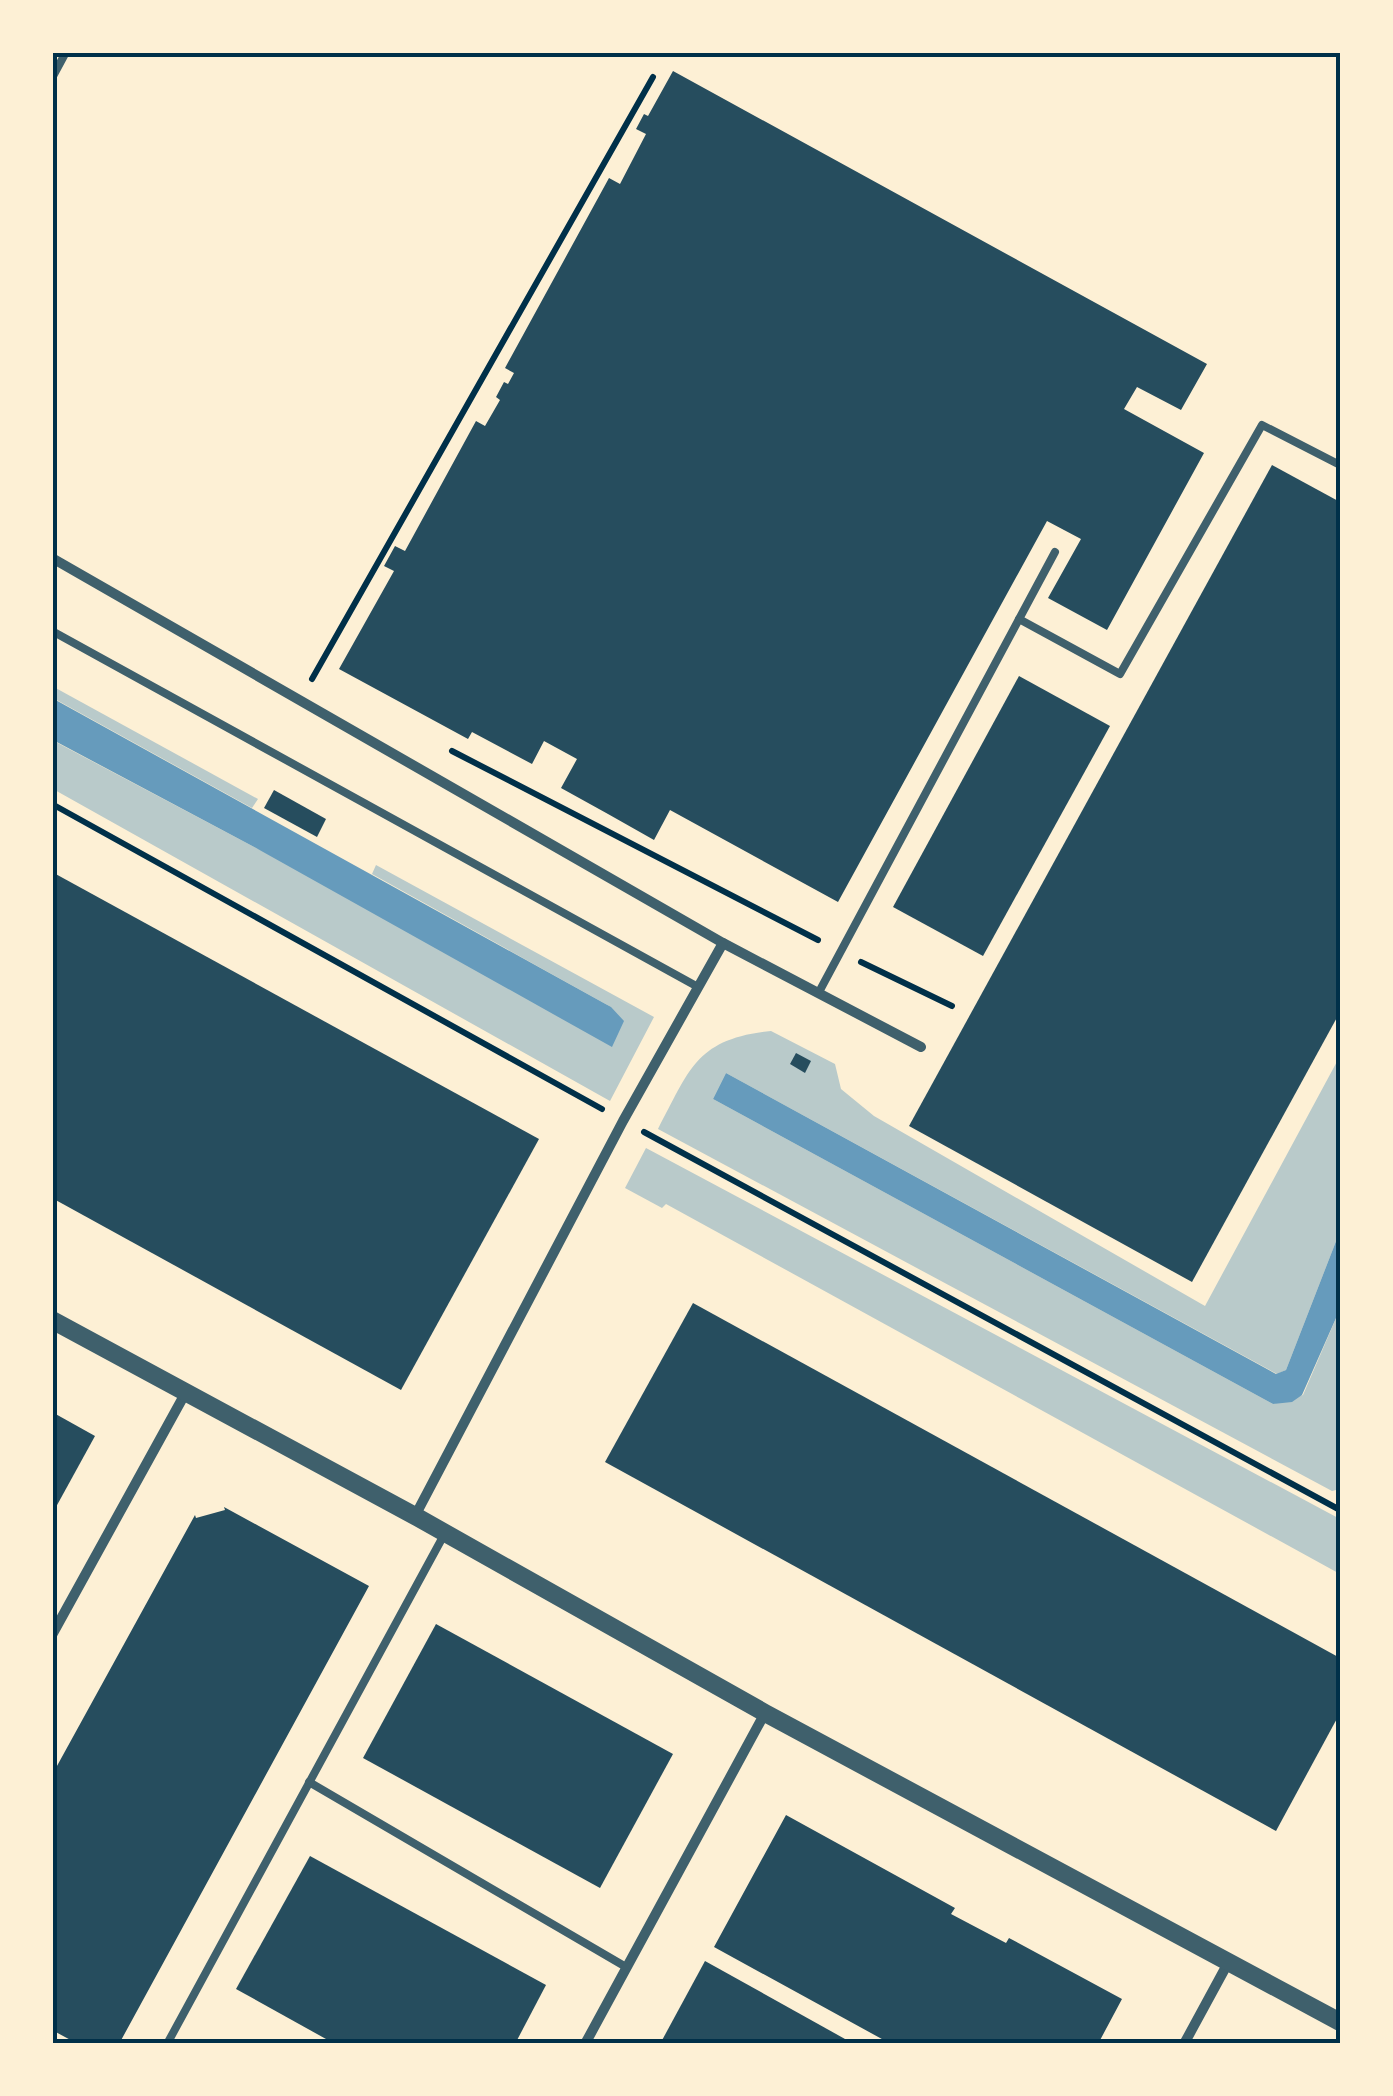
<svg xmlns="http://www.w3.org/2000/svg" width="1393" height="2096" font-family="Raleway,sans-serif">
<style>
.green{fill:#b9caca}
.water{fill:#669bbc}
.building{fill:#264d5e}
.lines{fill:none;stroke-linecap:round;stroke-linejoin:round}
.path{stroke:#003049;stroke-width:6}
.service{stroke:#3f606c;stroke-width:8}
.minor{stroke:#3f606c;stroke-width:10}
.tertiary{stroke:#3f606c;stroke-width:18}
.neatline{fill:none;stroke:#003049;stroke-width:4}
</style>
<rect width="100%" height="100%" fill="#fdf0d5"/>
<g class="green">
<path d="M52,686l206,113 -6,9 -199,-110z"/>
<path d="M52,740l204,108 355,159 -239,-133 4,-9 278,152 -44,84 -557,-312z"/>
<path d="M771,1031l64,33 6,25 33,27 331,190 135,-250v175l-54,139 -9,4 -551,-301 -13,26 560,305 30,-9 37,-86v180l-8,2 -674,-362c32,-60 38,-90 113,-98z"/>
<path d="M646,1148l694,371v55l-674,-370 -4,4 -37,-20z"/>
</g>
<g class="water">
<path d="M52,698l559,309 13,14 -12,26 -356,-199 -203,-108z"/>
<path d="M726,1073l550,301 10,-4 54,-139v78l-38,86 -10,7 -19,2 -560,-305z"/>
</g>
<g class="building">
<path d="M673,71l534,293 -26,46 -44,-23 -13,22 80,44 -97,177 -59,-32 33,-59 -34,-18 -209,381 -168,-92 -16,30 -46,-26 -47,-26 16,-29 -33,-18 -12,23 -60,-32 -4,7 -129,-70 55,-98 -10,-5 11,-20 10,5 71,-130 9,5 15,-26 -4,-3 8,-15 4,2 6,-11 -9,-5 104,-190 11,6 26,-50 -10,-5 8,-15 4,2z"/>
<path d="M1272,465l68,37v510l-148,270 -283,-156z"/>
<path d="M1019,676l91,50 -127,230 -90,-49z"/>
<path d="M274,790l52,29 -9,18 -53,-29z"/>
<path d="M52,872l487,267 -138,251 -349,-192z"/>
<path d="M796,1053l15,8 -6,12 -15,-9z"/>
<path d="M693,1303l647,355v55l-64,118 -671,-369z"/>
<path d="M52,1412l43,24 -39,71 -4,-2z"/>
<path d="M224,1507l145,79 -250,458h-41l-26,-14v-255l143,-260 1,3 29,-8z"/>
<path d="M436,1624l237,130 -73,134 -237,-130z"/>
<path d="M786,1815l169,93 -4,6 55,29 3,-5 113,61 -24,45h-207l-177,-97z"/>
<path d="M310,1856l236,129 -31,59h-180l-99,-55z"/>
<path d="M705,1961l149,83h-194z"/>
</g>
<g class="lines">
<g class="path">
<path d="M312,679l341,-602"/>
<path d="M452,751l366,189"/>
<path d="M52,804l550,305"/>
<path d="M861,962l91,44"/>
<path d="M644,1132l696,378"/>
</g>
<g class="service">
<path d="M52,78l14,-26"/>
<path d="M1019,619l101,55 142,-249 78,40"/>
<path d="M52,631l646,356"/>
<path d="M819,992l236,-440"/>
<path d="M309,1782l317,185"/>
<path d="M167,2044l278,-511"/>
</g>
<g class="minor">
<path d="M52,558l671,385 198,104"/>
<path d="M415,1516l208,-395 100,-178"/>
<path d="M52,1635l134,-243"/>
<path d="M585,2044l180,-331"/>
<path d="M1184,2044l44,-81"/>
</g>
<path class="tertiary" d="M52,1320l363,196 350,197 575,309"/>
</g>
<rect width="1393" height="2096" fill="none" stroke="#fdf0d5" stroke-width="110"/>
<rect x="55" y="55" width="1283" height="1986" class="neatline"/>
</svg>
